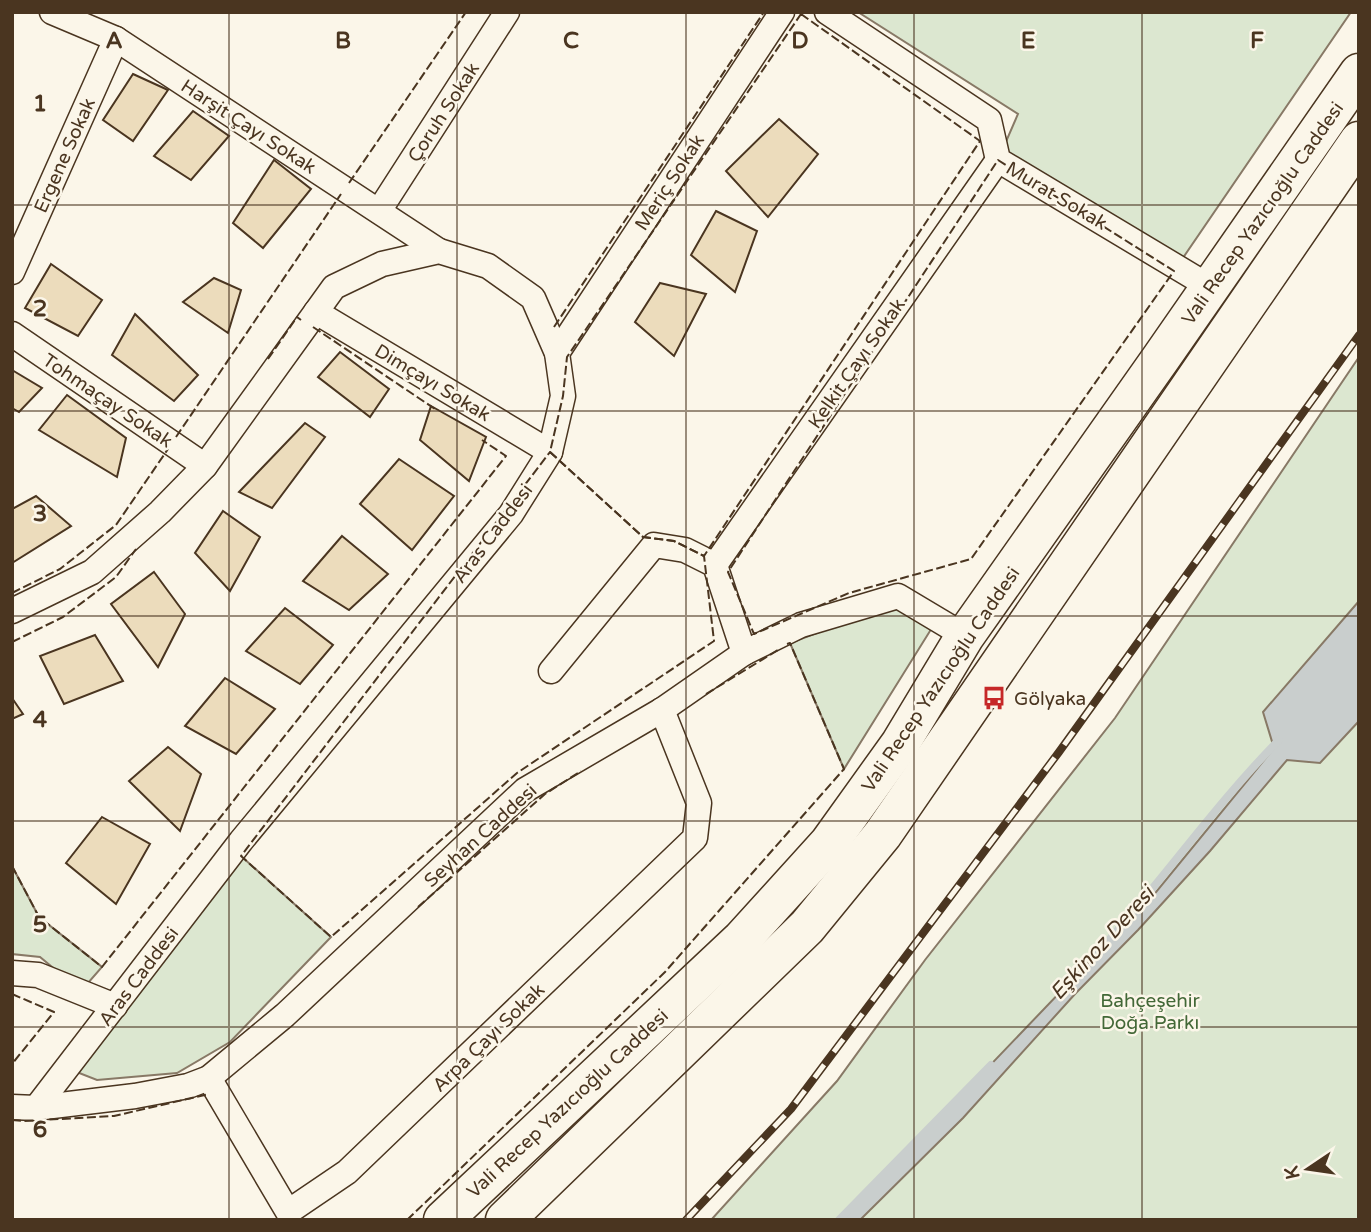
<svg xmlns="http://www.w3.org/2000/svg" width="1371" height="1232" font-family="'Varela Round',sans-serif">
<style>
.green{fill:#dce7d0;stroke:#887966;stroke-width:2}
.water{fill:#c9cecd;stroke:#887966;stroke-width:2}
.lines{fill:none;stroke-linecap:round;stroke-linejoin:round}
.stream{stroke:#c9cecd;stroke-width:8}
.building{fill:#ecdcbc;stroke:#4a3520;stroke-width:2}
.minor-casing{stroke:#4a3520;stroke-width:27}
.primary-casing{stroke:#4a3520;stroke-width:41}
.minor{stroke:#fbf6e9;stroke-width:24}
.primary{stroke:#fbf6e9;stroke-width:38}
.rail-casing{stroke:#4a3520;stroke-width:8}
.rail{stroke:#fbf6e9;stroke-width:5;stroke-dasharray:16;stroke-linecap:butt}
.fence{stroke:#4a3520;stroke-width:2;stroke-dasharray:9 3.5;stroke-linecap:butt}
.grid{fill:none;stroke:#4a3520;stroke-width:2;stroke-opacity:0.55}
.labels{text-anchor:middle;stroke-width:5;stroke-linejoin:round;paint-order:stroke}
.street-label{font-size:19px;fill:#4a3520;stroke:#fbf6e9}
.poi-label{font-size:19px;fill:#4a3520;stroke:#fbf6e9;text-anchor:start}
.park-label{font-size:19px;fill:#436837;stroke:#fbf6e9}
.water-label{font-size:21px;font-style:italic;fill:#4a3520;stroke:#fbf6e9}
.grid-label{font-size:23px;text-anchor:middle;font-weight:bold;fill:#4a3520;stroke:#fbf6e9;stroke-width:5;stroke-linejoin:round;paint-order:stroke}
</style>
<rect width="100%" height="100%" fill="#fbf6e9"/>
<g class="green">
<path d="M858,12h493l-177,259 -176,-111 20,-46z"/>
<path d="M1359,357v863h-648l126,-139 88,-121 190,-242z"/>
<path d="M897,603l38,20 -91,146 -54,-126z"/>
<path d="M241,856l90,81 -101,105 -53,31 -80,7 -28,-11z"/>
<path d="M12,866l27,51 63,50 -21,24 -41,-34 -28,-3z"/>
</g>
<path class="water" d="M1359,601v120l-39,42 -33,-3 -77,91 -72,79 -63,64 -112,124 -103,102h-18l314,-328 118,-144 -11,-36z"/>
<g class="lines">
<g class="stream">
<path d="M1092,959c65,-70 120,-151 187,-219"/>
<path d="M839,1220l152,-155"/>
</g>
</g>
<g class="building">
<path d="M133,74l35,16 -35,51 -30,-21z"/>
<path d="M193,111l36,25 -38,44 -37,-24z"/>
<path d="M779,119l39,35 -50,63 -42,-46z"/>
<path d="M274,160l37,29 -48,59 -30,-25z"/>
<path d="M716,211l41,20 -22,61 -44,-37z"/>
<path d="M51,264l51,36 -24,36 -53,-28z"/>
<path d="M214,278l27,12 -13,43 -45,-31z"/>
<path d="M660,283l46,11 -32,62 -39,-34z"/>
<path d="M135,314l63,61 -24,26 -62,-46z"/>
<path d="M340,352l49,37 -19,28 -52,-40z"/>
<path d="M12,370l30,18 -23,24 -7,-4z"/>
<path d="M67,395l59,43 -9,39 -78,-47z"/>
<path d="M431,406l55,31 -17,44 -49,-41z"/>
<path d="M305,423l20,14 -53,71 -33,-16z"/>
<path d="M399,459l55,37 -42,54 -52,-46z"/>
<path d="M36,496l35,30 -59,37v-54z"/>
<path d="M223,511l37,26 -30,54 -35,-38z"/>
<path d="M342,536l46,38 -39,36 -46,-29z"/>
<path d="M154,572l31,42 -27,53 -47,-63z"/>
<path d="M285,608l48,37 -33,39 -54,-33z"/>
<path d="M95,635l28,46 -59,23 -24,-48z"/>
<path d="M225,678l50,31 -39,45 -51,-28z"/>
<path d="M12,698l11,16 -11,5z"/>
<path d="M168,747l33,27 -21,57 -51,-50z"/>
<path d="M102,817l48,27 -34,60 -50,-41z"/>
</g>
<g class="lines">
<g class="minor-casing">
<g id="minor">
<path d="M52,12l64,27 323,212"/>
<path d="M827,12l162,108 9,40 212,127"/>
<path d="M379,211l128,-199"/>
<path d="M12,272l104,-233"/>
<path d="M316,312l234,140"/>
<path d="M12,334l193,132"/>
<path d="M557,353l225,-341"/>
<path d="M715,565l283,-405"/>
<path d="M12,611l80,-39 68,-60 45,-46 129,-179 48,-23 57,-13 49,15 45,32 24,55 6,43 -13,56 -39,62 -270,327 -205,267"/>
<path d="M551,671l103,-126 31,5 30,15 29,88"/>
<path d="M12,973l26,2 77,31"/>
<path d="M209,1078l79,134 59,-40 348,-334 4,-35 -37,-93"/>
<path d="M12,1107l24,1 99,-12 53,-10 21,-8 76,-63 240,-225 137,-80 82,-57 57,-28 97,-29 67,40"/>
</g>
</g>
<g class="primary-casing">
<g id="primary">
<path d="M443,1220l299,-281 87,-96 71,-99 65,-108 196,-278 198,-285"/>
<path d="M505,1220l302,-293 76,-93 476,-693"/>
</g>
</g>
<use href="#minor" class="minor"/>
<use href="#primary" class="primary"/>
<g class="rail-casing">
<path id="rail" d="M686,1220l105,-111 268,-357 300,-417"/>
</g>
<use href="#rail" class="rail"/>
<g class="fence">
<path d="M801,14l179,127 -276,415 -30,-15 -31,-4 -93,-85 13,-56 4,-39z"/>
<path d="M998,160l176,111 -203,288 -122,34 -95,41 -26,-62z"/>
<path d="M349,183l117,-171"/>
<path d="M313,327l122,82"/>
<path d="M554,327l210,-315"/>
<path d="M268,359l29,-42 4,3"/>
<path d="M176,437l165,-243"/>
<path d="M550,452l93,85 31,4 30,15 10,85 -197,132 -186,164 -90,-81z"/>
<path d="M12,593l48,-24 56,-44 52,-76"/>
<path d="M12,642l51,-25 53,-40 20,-28"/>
<path d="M706,694l72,-44"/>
<path d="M12,866l27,51 63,50 404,-511 -24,-16"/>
<path d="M418,907l127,-113 36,-23"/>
<path d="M12,994l42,18 -42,52"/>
<path d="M12,1120l12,1 90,-5 95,-22"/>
<path d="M407,1220l258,-248 179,-203 -54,-126 -3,1"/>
</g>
</g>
<path class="grid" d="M229,12v1208M457,12v1208M686,12v1208M914,12v1208M1142,12v1208M12,205h1347M12,411h1347M12,616h1347M12,821h1347M12,1027h1347"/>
<defs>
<g id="bus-bare" transform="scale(1.89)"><path d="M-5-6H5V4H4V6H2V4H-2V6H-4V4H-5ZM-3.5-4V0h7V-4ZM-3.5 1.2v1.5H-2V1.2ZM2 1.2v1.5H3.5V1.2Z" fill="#c62828" stroke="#fbf6e9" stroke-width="2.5" paint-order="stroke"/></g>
</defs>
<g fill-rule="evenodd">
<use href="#bus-bare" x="994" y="698"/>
</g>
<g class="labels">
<g class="street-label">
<text transform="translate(443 112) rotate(-57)" y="7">Çoruh Sokak</text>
<text transform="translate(249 126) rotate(33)" y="7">Harşit Çayı Sokak</text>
<text transform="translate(64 155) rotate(-66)" y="7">Ergene Sokak</text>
<text transform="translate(669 182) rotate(-57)" y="7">Meriç Sokak</text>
<text transform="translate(1057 195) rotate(31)" y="7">Murat Sokak</text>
<text transform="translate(1262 213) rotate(-55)" y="7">Vali Recep Yazıcıoğlu Caddesi</text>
<text transform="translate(856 363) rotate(-55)" y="7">Kelkit Çayı Sokak</text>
<text transform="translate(433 382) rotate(31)" y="7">Dimçayı Sokak</text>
<text transform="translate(108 400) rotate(34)" y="7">Tohmaçay Sokak</text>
<text transform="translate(492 533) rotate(-53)" y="7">Aras Caddesi</text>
<text transform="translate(940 679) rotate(-56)" y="7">Vali Recep Yazıcıoğlu Caddesi</text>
<text transform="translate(480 835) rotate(-42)" y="7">Seyhan Caddesi</text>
<text transform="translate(138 976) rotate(-53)" y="7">Aras Caddesi</text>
<text transform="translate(488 1037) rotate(-44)" y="7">Arpa Çayı Sokak</text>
<text transform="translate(567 1103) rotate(-43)" y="7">Vali Recep Yazıcıoğlu Caddesi</text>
</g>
<g class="poi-label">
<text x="1014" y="705">Gölyaka</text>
</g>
<g class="park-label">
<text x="1150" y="1007">Bahçeşehir<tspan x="1150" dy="22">Doğa Parkı</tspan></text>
</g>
<g class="water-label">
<text transform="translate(1102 943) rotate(-48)" y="7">Eşkinoz Deresi</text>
</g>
</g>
<g class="grid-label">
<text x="114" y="48">A</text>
<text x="343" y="48">B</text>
<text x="571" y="48">C</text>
<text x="800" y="48">D</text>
<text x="1028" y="48">E</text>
<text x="1257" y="48">F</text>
<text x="40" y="111">1</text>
<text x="40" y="316">2</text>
<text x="40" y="521">3</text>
<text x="40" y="727">4</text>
<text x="40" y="932">5</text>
<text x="40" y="1137">6</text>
</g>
<rect width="1371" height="1232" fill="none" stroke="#4a3520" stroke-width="28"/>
<g transform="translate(1308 1169) rotate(257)" stroke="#fbf6e9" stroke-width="5" paint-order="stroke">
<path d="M0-5L12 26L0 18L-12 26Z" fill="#4a3520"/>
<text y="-10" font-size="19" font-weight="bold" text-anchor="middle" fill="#4a3520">K</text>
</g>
</svg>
